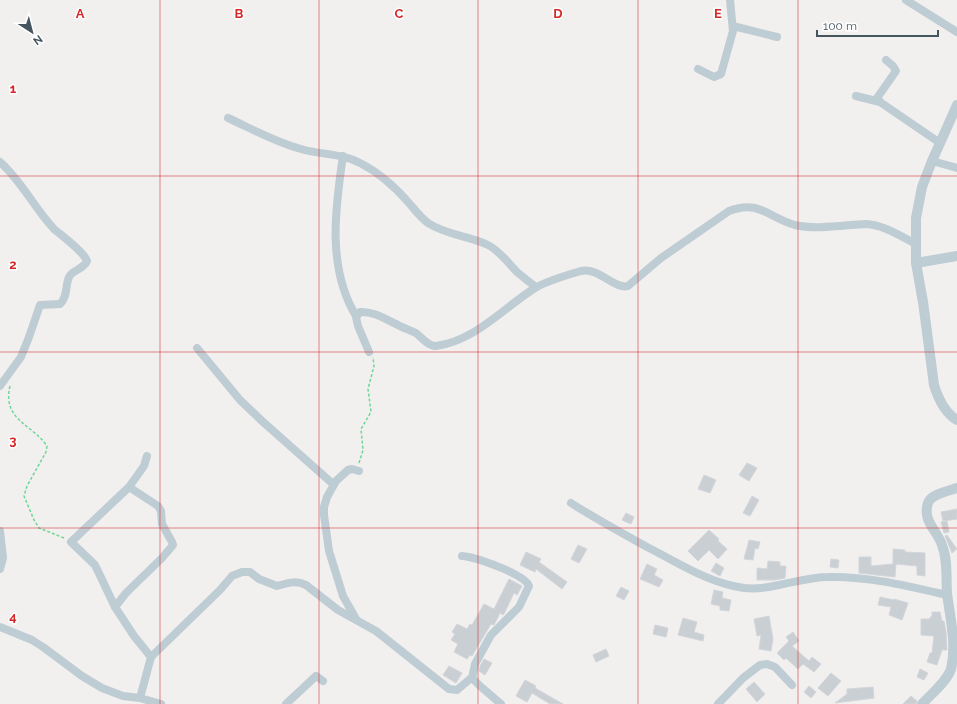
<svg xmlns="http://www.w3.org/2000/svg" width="957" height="704" font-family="Raleway,sans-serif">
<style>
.building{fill:#cacfd4;stroke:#d2d6db}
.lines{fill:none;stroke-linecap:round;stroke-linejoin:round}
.path{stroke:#6cd797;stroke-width:1.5;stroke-dasharray:3 2;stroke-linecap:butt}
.minor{stroke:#beccd3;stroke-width:8}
.tertiary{stroke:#beccd3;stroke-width:10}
.grid{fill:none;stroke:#d62828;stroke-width:1;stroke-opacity:0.55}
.grid-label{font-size:13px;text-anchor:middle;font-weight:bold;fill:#d62828;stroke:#fff;stroke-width:3;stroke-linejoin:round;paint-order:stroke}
</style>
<rect width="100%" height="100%" fill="#f2efef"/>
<g class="building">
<path d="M747,463l10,5 -8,13 -10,-6z"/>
<path d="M704,475l12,5 -6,13 -12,-4z"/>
<path d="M752,496l7,4 -9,16 -7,-3z"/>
<path d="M957,509v10l-14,2 -2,-9z"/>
<path d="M626,513l8,4 -3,7 -9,-4z"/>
<path d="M947,521l2,11 -5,1 -3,-11z"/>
<path d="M709,530l10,9 -1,2 9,8 -9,10 -9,-9 -11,11 -10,-10z"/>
<path d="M947,535l10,14 -5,4 -7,-17z"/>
<path d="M749,540l11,2 -2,7 -3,-1 -2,12 -9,-1z"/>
<path d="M578,545l9,4 -8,14 -8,-4z"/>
<path d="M893,549l12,1v2l20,1v23l-8,-1v-9l-21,-2 -1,13 -36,-4v-16h12v9l22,-2z"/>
<path d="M526,552l15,7 -2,3 28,20 -5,7 -26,-20 -1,3 -15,-7z"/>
<path d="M831,559l8,1 -1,8 -8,-1z"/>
<path d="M768,561l12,1v4h6l-1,12 -10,2h-18v-12l10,1z"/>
<path d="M716,563l8,5 -4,8 -9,-5z"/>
<path d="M647,564l10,5 -3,6 9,5 -4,7 -19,-8z"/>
<path d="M509,579l13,7 -5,9 -3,-2 -10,21 -1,1 -3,-2 -6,12 -3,-1 -19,32 -2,-1 -3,4 -13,-7 4,-8 -7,-4 4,-6 -3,-2 5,-8 10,5 3,-5 2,1 12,-21 10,5z"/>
<path d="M621,587l8,4 -5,9 -8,-4z"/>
<path d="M714,590l9,2 -1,6 9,2 -2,11 -9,-1v-4l-9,-2z"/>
<path d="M880,597l14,3v-1l14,4 -6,17 -13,-5 2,-8 -13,-2z"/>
<path d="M932,612h8l2,9h2l2,11 1,18h-5l-5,15 -10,-3 3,-9h2l2,-17 -13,-1v-16h9v-2h2z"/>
<path d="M769,616l4,23 -2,12 -12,-2 2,-14 -4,1 -3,-17z"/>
<path d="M683,618l14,4 -3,10 10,3 -1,6 -25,-6z"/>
<path d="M655,625l13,3 -2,9 -13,-3z"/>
<path d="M793,632l6,9 -7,5 17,15 3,-4 9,7 -7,8 -11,-8 -5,5 -12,-11 -2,2 -7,-7 12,-12 -3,-4z"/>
<path d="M606,649l3,7 -13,6 -3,-7z"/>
<path d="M484,659l8,4 -7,12 -6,-4 1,-5z"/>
<path d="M449,666l13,7 -6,10 -13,-8z"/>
<path d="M920,669l8,4 -4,7 -7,-3z"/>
<path d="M831,673l10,8 -13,15 -10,-8z"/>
<path d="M525,680l11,6 -1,2 28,16h-13l-18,-11 -5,9 -11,-6z"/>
<path d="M754,682l11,12 -8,8 -11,-13z"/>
<path d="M809,686l7,6 -5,6 -7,-6z"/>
<path d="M873,687l1,11 -39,5 12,-9v-5z"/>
<path d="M911,696l6,5 -1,3h-13z"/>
</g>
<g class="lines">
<g class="path">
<path d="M10,386c-8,34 22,38 37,60l-1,6 -19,34 -3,10 10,24 5,8 25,10"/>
<path d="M359,463l4,-13 -2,-21 10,-17 -3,-23 6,-23 -1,-9"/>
</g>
<g class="minor">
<path d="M906,0l51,32"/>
<path d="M733,26l44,11"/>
<path d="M886,60l7,6 3,5 -19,27 3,4 60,41"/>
<path d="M698,69l16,8 7,-3 12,-43 -3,-31"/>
<path d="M856,96l24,6"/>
<path d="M228,118c24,11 47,24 73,31 20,6 40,4 59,14 18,9 36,25 49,40 6,7 12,15 19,20 18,12 41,13 60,22 12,6 20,18 29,27 6,5 12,10 19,15"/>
<path d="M343,156c-8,53 -16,112 13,160"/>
<path d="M932,161l25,7"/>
<path d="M0,162c22,19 34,46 54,67 8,7 30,23 33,32 -3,8 -15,9 -18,16 -4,9 -1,20 -9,27l-20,1 -11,32 -8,20 -21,29"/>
<path d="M197,348l43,52 22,21 71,63"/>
<path d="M369,352l-11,-26 -2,-9 4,-5c13,-1 25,7 36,12 7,4 14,6 20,9 5,4 13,14 20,13 39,-5 67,-38 99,-58 12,-7 32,-13 46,-17 18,-4 34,19 47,15l33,-28 68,-47c30,-12 40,7 66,14 21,5 50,0 71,-1 18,1 34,12 50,20"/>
<path d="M129,487l-58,55 24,23 20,42 19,29 17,21"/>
<path d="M571,503c25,16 51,30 76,44 32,16 61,36 97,41 28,3 56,-11 84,-11 40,-1 80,9 119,18"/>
<path d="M0,531l3,27 -3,11"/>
<path d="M462,556c13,1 63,18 67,30l-10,21 -28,28 -16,29 -3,14"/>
<path d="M115,607l11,-14 36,-35 11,-13 -1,-3 -10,-18 -1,-13 -3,-5 -29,-19 15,-21 3,-10"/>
<path d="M356,619l-13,-23 -14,-45 -5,-36v-8l3,-10 9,-16 12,-11 4,-1 7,2"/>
<path d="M0,627l32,13 11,7 39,29 20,12 21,8 17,2 21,6"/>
<path d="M140,698l11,-41 69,-67 12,-14 10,-4h8l9,7 18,7c11,-3 18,-6 29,-1l32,25 38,21 73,58 8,1 13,-11 2,-1 8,8 21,18"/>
<path d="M286,704l30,-28 7,5"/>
<path d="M718,704l25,-26 17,-13 7,-1 8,3 17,18"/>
</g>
<g class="tertiary">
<path d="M957,105l-25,56 -10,26 -6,31v45l7,39 11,83c4,13 11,28 23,35"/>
<path d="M916,263l41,-7"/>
<path d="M922,704c9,-10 24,-21 29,-35 6,-25 -1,-51 -4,-76 -1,-15 1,-33 -5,-48 -5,-15 -20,-24 -14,-42 3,-9 21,-12 29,-15"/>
</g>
</g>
<path class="grid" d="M160,0v704M319,0v704M478,0v704M638,0v704M798,0v704M0,176h957M0,352h957M0,528h957"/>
<g class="grid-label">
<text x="80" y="18">A</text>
<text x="239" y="18">B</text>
<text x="399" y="18">C</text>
<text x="558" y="18">D</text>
<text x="718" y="18">E</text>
<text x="13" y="93">1</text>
<text x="13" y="269">2</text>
<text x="13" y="445">3</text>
<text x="13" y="621">4</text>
</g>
<g transform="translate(32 32) rotate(144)" stroke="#ffffff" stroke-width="3" paint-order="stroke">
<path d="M0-3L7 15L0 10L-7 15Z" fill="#45555f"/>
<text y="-6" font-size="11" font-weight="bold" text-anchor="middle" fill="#45555f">N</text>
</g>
<path d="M817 30v6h121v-6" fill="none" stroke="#45555f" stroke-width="2"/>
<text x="823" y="30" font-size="12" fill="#45555f" stroke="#ffffff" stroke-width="3" paint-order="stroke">100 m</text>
</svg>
